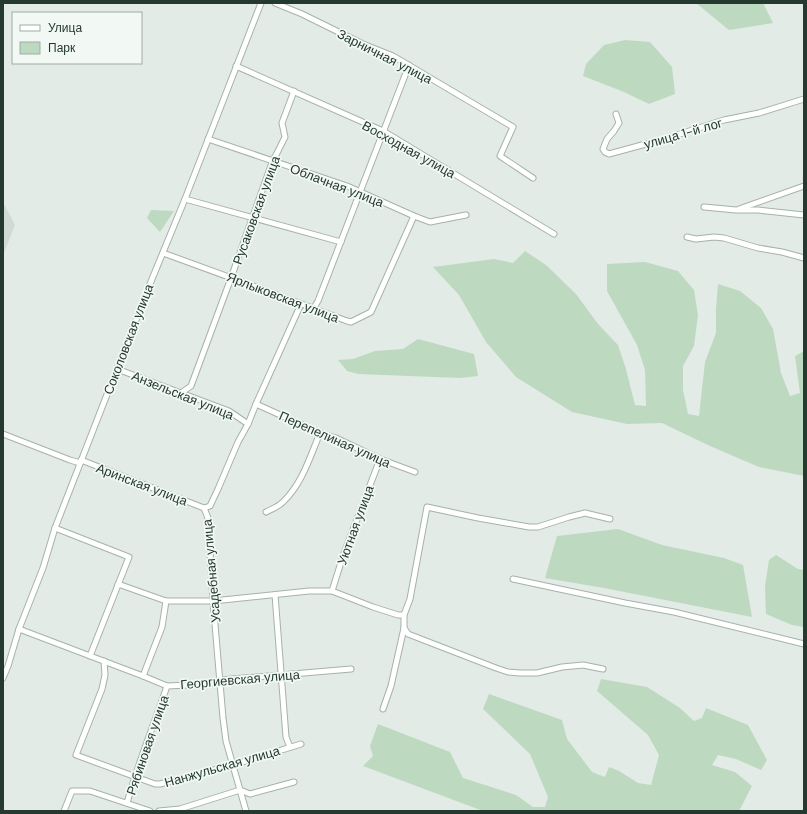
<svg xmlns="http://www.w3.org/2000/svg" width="807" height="814" font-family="'DM Sans',sans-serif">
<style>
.built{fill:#d1dbd5}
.green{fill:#bddac1}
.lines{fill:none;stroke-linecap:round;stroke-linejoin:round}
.street-casing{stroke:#a5b2ac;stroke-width:7}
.street{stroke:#fff;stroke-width:5}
.labels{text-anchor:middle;stroke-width:3.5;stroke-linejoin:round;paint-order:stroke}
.street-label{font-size:13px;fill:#243a31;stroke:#f2f8f4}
</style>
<rect width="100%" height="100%" fill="#e2ebe6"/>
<path class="built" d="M3,202l12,23 -12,30z"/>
<g class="green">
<path d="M696,3h67l10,20 -44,7z"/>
<path d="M625,40l25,2 22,25 3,27 -26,10 -25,-12 -41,-16 3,-12 18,-19z"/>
<path d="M151,210l23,1 -14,21 -13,-14z"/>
<path d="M525,251l21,14 30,29 22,30 20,21 8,24 9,36 11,1 -1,-36 -8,-25 -30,-54v-27l38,-2 33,9 16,19 4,25 -4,31 -11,20v24l5,24 11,2 6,-54 11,-29v-24l2,-25 22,7 21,17 12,21 8,44 9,23 10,-3 -5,-37 9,-5v125l-45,-9 -49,-21 -48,-23 -35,1 -55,-12 -56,-35 -30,-35 -27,-47 -26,-28 61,-8 19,4z"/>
<path d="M418,339l56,15 4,22 -18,2 -102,-4 -11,-3 -9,-11 15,-1 22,-8 28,-2z"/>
<path d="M618,529l44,16 62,13 19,7 9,52 -148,-29 -59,-10 12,-42z"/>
<path d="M776,555l22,14 6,1v57l-12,-2 -26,-11 -1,-28 4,-26z"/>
<path d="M601,679l46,8 33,21 14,13 8,-3 4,-10 42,17 19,35 -6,10 -25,-11 -18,-4 -6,10 23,7 17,14 -13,25h-256l-120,-45 10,-10 -3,-10 8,-22 72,28 13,26 53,17 17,12h12l3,-10 -18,-43 -47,-45 6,-15 73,26 5,19 25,33 13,5 4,-10 10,4 19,12 13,2 8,-30 -11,-20 -51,-44z"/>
</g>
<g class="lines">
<g class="street-casing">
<g id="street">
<path d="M275,3l27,11 61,30 30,12 120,71 -13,29 33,22"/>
<path d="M236,66l147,65 171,103"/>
<path d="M616,114l3,9 -5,8 -7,8 -4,10 2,3 4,2 33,-9 16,-4 66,-21 35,-7 45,-14"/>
<path d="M208,139l139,47 67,30 16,6 36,-7"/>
<path d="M185,199l156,43"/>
<path d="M704,207l32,3h22l46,5"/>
<path d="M739,209l65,-23"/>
<path d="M687,237l9,2 18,-2 10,1 34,10 24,4 22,6"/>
<path d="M163,253l96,35 88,33 4,1 20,-10 43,-96"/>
<path d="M313,309l5,-8 91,-236"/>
<path d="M117,369l112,42 19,13"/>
<path d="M181,393l10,-7 40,-108 42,-118 3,-5 9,-18 -3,-14 12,-32"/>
<path d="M256,404l64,29 16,5 44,21 35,13"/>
<path d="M3,434l67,26 10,3"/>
<path d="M81,460l123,48"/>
<path d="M204,508l4,10 5,83 10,117 3,23 20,70"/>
<path d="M204,508l6,-2 8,-17 20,-47 10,-18 8,-20 45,-100"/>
<path d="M266,512c6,-3 12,-5 17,-10 19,-18 27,-45 37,-69"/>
<path d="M55,528l74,29 -39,99"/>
<path d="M513,579l112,24 49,9 130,32"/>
<path d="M118,584l48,17h47l96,-10h23l41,16 25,8h6"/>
<path d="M332,591l11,-35 37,-97"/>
<path d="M275,595l11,142 4,10"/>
<path d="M404,628l4,6 88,34 12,4 12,1h17l25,-6 21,-2 20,4"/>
<path d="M19,629l124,47 24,10 43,-2 10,-4 131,-11"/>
<path d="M104,661l1,14 -3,14 -26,66 79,29h5l73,-19 68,-21"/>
<path d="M143,676l19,-49 4,-26"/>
<path d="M3,678l5,-12 11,-37 24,-61 12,-40 97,-249 33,-80 76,-196"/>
<path d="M383,709l8,-23 13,-58v-13l6,-16 17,-92 51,11 51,9h9l31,-10 16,-4 25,6"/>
<path d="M127,803c11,-40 27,-78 40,-117"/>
<path d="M64,811l8,-20h18l60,20"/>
<path d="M159,811l21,-2 60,-19 10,4 44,-12"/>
</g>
</g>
<use href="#street" class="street"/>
</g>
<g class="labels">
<g class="street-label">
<text transform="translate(385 56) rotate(27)" y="5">Зарничная улица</text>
<text transform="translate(683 133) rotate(-16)" y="5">улица 1-й лог</text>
<text transform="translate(409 149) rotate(29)" y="5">Восходная улица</text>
<text transform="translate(337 185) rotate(21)" y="5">Облачная улица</text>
<text transform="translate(256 210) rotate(-70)" y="5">Русаковская улица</text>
<text transform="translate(283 297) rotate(21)" y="5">Ярлыковская улица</text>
<text transform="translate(128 339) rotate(-69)" y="5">Соколовская улица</text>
<text transform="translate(183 395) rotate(22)" y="5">Анзельская улица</text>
<text transform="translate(335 439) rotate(24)" y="5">Перепелиная улица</text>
<text transform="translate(142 484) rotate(21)" y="5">Аринская улица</text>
<text transform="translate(355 525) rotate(-70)" y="5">Уютная улица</text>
<text transform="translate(211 571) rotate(-95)" y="5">Усадебная улица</text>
<text transform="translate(240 679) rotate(-5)" y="5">Георгиевская улица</text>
<text transform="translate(147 745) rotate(-71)" y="5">Рябиновая улица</text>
<text transform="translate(222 766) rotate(-16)" y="5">Нанжульская улица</text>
</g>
</g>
<rect width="807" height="814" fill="none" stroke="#243a31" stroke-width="8"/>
<rect x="12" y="12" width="130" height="52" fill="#f2f8f4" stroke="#a0aca6"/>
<rect x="20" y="25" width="20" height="6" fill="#ffffff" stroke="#a0aca6"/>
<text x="48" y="32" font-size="12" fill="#243a31">Улица</text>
<rect x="20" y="42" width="20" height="12" fill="#bddac1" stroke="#a0aca6"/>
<text x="48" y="52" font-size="12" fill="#243a31">Парк</text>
</svg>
